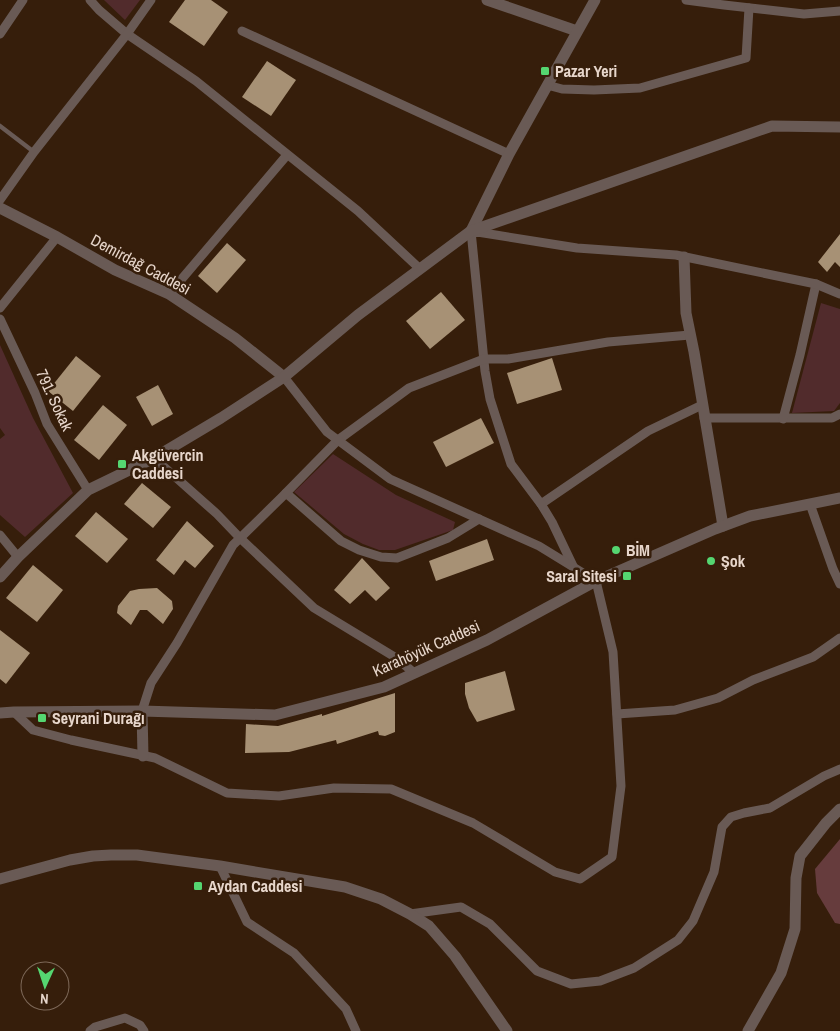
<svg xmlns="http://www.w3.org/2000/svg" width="840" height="1031" font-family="'Archivo Narrow',sans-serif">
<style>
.green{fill:#512b2c}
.forest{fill:#663c3d}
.building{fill:#a79175}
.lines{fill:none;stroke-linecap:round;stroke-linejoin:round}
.service{stroke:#695a55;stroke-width:4.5}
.minor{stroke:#695a55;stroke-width:9}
.tertiary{stroke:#695a55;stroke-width:11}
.poi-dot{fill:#55d671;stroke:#361e0b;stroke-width:2}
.labels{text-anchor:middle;stroke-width:5;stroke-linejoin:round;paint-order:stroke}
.poi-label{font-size:16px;font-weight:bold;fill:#e7d6cb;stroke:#361e0b;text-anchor:start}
.street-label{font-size:16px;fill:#e7d6cb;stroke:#361e0b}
</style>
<rect width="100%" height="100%" fill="#361e0b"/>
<g class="green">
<path d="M104,0h36l-15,20z"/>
<path d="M821,303l19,6v94l-6,8 -42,2z"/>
<path d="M0,345l33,73 40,75 -48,44 -25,-22v-76l5,-4 -5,-7z"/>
<path d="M333,454l63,41 59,27 -2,8 -58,20h-16l-16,-6 -19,-10 -50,-42z"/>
</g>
<path class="forest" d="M840,839v85l-5,-1 -18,-30 -2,-24z"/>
<g class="building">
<path d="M185,0h26l17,12 -24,34 -35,-24z"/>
<path d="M267,61l29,19 -25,36 -29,-19z"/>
<path d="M840,234v33l-5,-5 -8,10 -9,-10z"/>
<path d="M227,243l19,17 -29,33 -19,-17z"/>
<path d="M441,292l24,28 -35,29 -24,-28z"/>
<path d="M76,356l25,20 -28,35 -25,-20z"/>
<path d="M552,358l10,32 -45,14 -10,-31z"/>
<path d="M158,385l15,29 -21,12 -16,-29z"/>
<path d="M103,405l24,20 -28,35 -25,-20z"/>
<path d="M481,418l13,25 -48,24 -13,-25z"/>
<path d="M142,483l29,24 -18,21 -29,-24z"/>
<path d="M96,512l32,27 -21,24 -32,-27z"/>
<path d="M187,521l27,25 -19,22 -10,-8 -11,15 -18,-15z"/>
<path d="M487,539l7,21 -58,21 -7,-20z"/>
<path d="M362,558l28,30 -14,13 -11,-11 -15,14 -16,-14z"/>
<path d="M33,565l30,25 -26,32 -31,-24z"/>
<path d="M157,588l15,13 1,8 -10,15 -16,-14h-7l-9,15 -14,-12 1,-7 12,-15 9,-2z"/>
<path d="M0,630l30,23 -24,31 -6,-5z"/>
<path d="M505,671l10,39 -38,12 -8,-14 -4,-14v-11z"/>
<path d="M395,693v39l-10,4 -6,-1 -1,-4 -41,13 -1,-4 -47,12 -44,1 1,-29 32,2 44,-12v2z"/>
</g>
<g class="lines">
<path class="service" d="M0,126l34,26"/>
<g class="minor">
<path d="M90,0l9,10 28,24 69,47 162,130 61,57"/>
<path d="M686,0l38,5 80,9 36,-3"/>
<path d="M242,31l267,123"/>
<path d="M0,34l23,-34"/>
<path d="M547,85l15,4 32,1 46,-2 106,-30 3,-50"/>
<path d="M0,200l34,-48 93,-118 24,-34"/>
<path d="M169,294l118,-139"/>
<path d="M0,308l57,-71"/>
<path d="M0,319l35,74 12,31 41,66"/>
<path d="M704,418h128l8,-4"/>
<path d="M783,419l17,-64 16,-71"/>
<path d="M154,458l63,56 23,24 74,70 84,51 16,14"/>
<path d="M286,493l55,48 18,9 22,7 16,1 18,-7 33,-13 31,-19"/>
<path d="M541,504l107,-73 54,-26"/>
<path d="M810,504l23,65 7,15"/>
<path d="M0,535l18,22"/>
<path d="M573,566l-21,-44 -11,-18 -30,-40 -21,-65 -5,-28 -14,-140 106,17 99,7 140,29 24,10"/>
<path d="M142,711l9,-28 26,-40 56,-98 49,-48 56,-57 71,-52 75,-29h24l100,-17 82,-7"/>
<path d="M14,712l19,18 38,10 84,18 72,35 52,3 55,-8 57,1 82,34 82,49 25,7 32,-22 9,-71 -8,-134 -17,-71 -57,-35 -149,-67 -63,-47 -43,-55"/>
<path d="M617,714l58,-4 43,-12 35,-18 60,-23 27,-19"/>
<path d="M220,866l27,56 47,31 52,56 10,22"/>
<path d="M410,914l51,-7 29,17 47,47 34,13 29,-3 34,-13 44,-28 15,-19 21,-49 8,-45 9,-10 13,-4 26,-5 54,-32 16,-7"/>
<path d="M90,1031l5,-4 30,-9 15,7 4,6"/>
</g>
<g class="tertiary">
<path d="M487,0l90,31"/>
<path d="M0,208l57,29 58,33 54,24 66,44 49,39"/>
<path d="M471,231l38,-77 86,-154"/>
<path d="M684,257l2,56 8,39 29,174"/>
<path d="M0,577l18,-20 70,-67 66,-32 67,-40 63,-41 74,-62 113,-84 301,-105 68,1"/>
<path d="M142,711l1,45"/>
<path d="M0,713l14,-1 128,-1 133,4 109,-28 103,-47 109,-59 119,-52 35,-13 90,-18"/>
<path d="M0,879l70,-19 23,-4 18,-1h26l83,11 125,21 36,12 29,15 19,12 26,30 52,75"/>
<path d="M748,1031l33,-58 14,-44 1,-51 4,-22 26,-33 14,-14"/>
</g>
</g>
<g class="poi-dot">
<rect x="540" y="66" width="10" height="10" rx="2.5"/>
<rect x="117" y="459" width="10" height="10" rx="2.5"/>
<circle cx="616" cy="550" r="5"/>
<circle cx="711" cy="561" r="5"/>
<rect x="622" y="571" width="10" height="10" rx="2.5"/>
<rect x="37" y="713" width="10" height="10" rx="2.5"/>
<rect x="193" y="881" width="10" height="10" rx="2.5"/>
</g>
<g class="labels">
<g class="poi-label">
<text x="555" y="77">Pazar Yeri</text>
<text x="132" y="461">Akgüvercin<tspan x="132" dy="18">Caddesi</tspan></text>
<text x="626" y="556">BİM</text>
<text x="721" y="567">Şok</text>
<text x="617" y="582" text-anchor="end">Saral Sitesi</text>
<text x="52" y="724">Seyrani Durağı</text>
<text x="208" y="892">Aydan Caddesi</text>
</g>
<g class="street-label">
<text transform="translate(141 264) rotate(28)" y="6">Demirdağ Caddesi</text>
<text transform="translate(55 400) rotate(65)" y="6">791. Sokak</text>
<text transform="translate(426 648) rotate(-24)" y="6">Karahöyük Caddesi</text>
</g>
</g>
<g transform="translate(45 986) rotate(183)"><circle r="24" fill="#361e0b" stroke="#7d6858"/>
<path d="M0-4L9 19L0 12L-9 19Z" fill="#55d671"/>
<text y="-8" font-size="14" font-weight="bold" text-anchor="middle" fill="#e7d6cb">N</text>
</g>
</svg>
